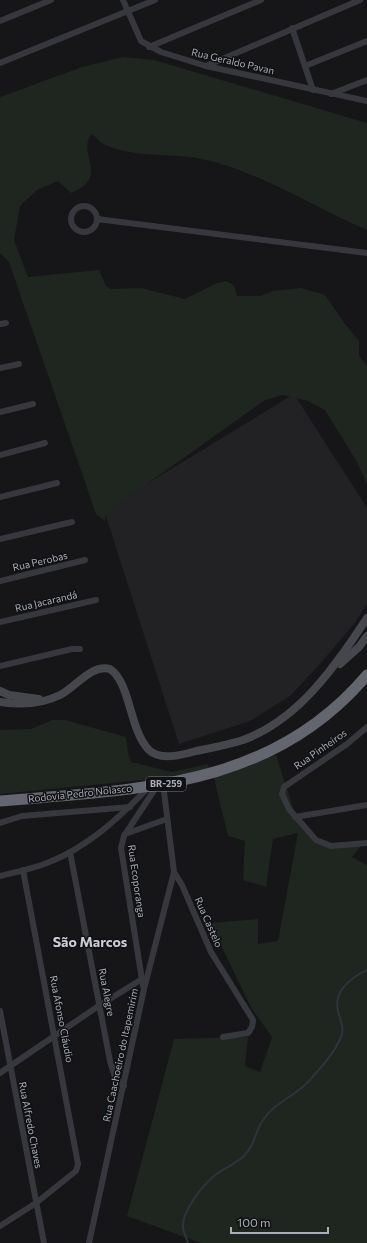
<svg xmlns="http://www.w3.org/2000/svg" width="367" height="1243" font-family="Commissioner,sans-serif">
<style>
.built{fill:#222225}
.green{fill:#1e261f}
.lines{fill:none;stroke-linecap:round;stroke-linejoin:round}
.stream{stroke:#2c353c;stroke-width:2}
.street{stroke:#37383d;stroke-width:6}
.secondary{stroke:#45474d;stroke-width:8}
.highway{stroke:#63666e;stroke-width:11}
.labels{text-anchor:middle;stroke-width:3;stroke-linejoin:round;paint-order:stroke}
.shield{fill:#111113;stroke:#7b7e86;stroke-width:1}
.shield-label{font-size:9px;font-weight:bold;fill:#a8adb8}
.street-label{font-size:10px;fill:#a8adb8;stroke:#111113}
.district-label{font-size:14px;font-weight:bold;fill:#c9ccd4;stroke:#111113}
</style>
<rect width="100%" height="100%" fill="#161618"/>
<path class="built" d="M294,394l73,114v96l-13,20 -34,40 -30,32 -40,25 -71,23 -75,-234z"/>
<g class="green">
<path d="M123,57l31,3 213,63v107c-52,-22 -110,-60 -165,-71 -29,-6 -72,-1 -98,-15 -5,-2 -8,-7 -12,-10 -17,19 20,42 -21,59l-13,-12 -21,9 -17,16 -6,34 14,37 71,-7 7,16 5,3 30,-1 44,11 32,-16 10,-2 7,5 3,10h23l13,-5 28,-3 24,7 20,29 14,17v15l8,10v118l-10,-22 -32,-52 -17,-9 -25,-6 -18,5 -159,113 -1,8 -9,-7 -87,-252 -9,-9v-156l82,-30z"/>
<path d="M52,720h13l61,17 2,16 3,9 41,10 36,-8 1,6 -56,9 -153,15v-64l31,-1z"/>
<path d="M276,755l20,62 18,23 21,9 30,-8 -13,16 15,8v378h-166l-74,-27 47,-177 74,-2 -3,29 15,6 12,-35 -20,-28 -42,-86 48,-4v25l20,-3 20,-108 -25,6 -7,48 -23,-7 2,-39 -17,-5 -14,-58z"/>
</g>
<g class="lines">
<path class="stream" d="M188,1243c-2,-5 -4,-10 -5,-15 -2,-16 20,-43 32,-53 9,-7 20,-11 28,-18 13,-13 11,-24 20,-37 11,-17 30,-23 44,-37 12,-13 27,-29 34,-46 4,-8 -1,-17 -3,-26 -5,-20 13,-33 29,-41"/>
<g class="street">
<path d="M123,0l18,41 20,11 45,14 161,35"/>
<path d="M0,21l51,-21"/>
<path d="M292,28l21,62"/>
<path d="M149,47l112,-47"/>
<path d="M0,63l155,-63"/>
<path d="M206,66l154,-66"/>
<path d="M305,66l62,-25"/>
<path d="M331,94l36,-14"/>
<circle cx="84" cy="219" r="13"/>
<path d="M97,219l270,34"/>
<path d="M0,324l6,-1"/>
<path d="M0,368l19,-4"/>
<path d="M0,412l33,-8"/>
<path d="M0,455l45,-12"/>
<path d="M0,497l57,-14"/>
<path d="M0,539l72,-17"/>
<path d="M0,581l85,-21"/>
<path d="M0,622l96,-22"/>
<path d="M0,666l72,-17h8"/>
<path d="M367,727l-20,17 -63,43 -2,7 7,15 27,31 15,6 36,-3"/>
<path d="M163,784l11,88 8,13 29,67 42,68 -1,7 -4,6 -25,4"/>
<path d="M295,817l72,-12"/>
<path d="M0,823l22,-7 108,-9"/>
<path d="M125,834l42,-15"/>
<path d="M70,852l40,209 5,16 9,9"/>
<path d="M0,876c16,-4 32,-7 47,-13 40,-15 73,-46 102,-76"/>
<path d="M143,986l-22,-138 3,-12 33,-50"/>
<path d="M0,1011l44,232"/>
<path d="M0,1073l100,-68 42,-26"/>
<path d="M0,1226l36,-23 40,-32 2,-7 -55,-294"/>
<path d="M89,1243l55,-254 30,-117"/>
</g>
<g class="secondary">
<path d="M340,664l19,-17 8,-11"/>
<path d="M0,691l9,4 30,4"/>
<path d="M0,702c20,3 42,2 60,-7 16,-8 31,-31 50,-26 21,14 19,61 39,81 11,11 33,5 47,1 15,-3 32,-6 47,-11 57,-21 92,-74 124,-122"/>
</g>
<path class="highway" d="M0,801c137,-12 271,-12 367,-126"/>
</g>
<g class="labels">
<rect class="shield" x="146" y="777" width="40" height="14" rx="3"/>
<g class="shield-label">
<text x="166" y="787">BR-259</text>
</g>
<g class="street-label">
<text transform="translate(233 61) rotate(13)" y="4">Rua Geraldo Pavan</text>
<text transform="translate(40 561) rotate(-13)" y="4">Rua Perobas</text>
<text transform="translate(46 601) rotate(-13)" y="4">Rua Jacarandá</text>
<text transform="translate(320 749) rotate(-35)" y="4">Rua Pinheiros</text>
<text transform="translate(80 793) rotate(-6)" y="4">Rodovia Pedro Nolasco</text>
<text transform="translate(137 881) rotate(82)" y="4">Rua Ecoporanga</text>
<text transform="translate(209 922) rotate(66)" y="4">Rua Castelo</text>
<text transform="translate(107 992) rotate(79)" y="4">Rua Alegre</text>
<text transform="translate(62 1019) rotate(79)" y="4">Rua Afonso Cláudio</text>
<text transform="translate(120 1055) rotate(-78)" y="4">Rua Caachoeiro do Itapemirim</text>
<text transform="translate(31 1125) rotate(79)" y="4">Rua Alfredo Chaves</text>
</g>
<g class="district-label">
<text x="90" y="947">São Marcos</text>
</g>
</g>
<path d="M231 1227v6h97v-6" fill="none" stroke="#a8adb8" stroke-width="2"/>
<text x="237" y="1227" font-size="12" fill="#a8adb8" stroke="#111113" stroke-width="3" paint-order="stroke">100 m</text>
</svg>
